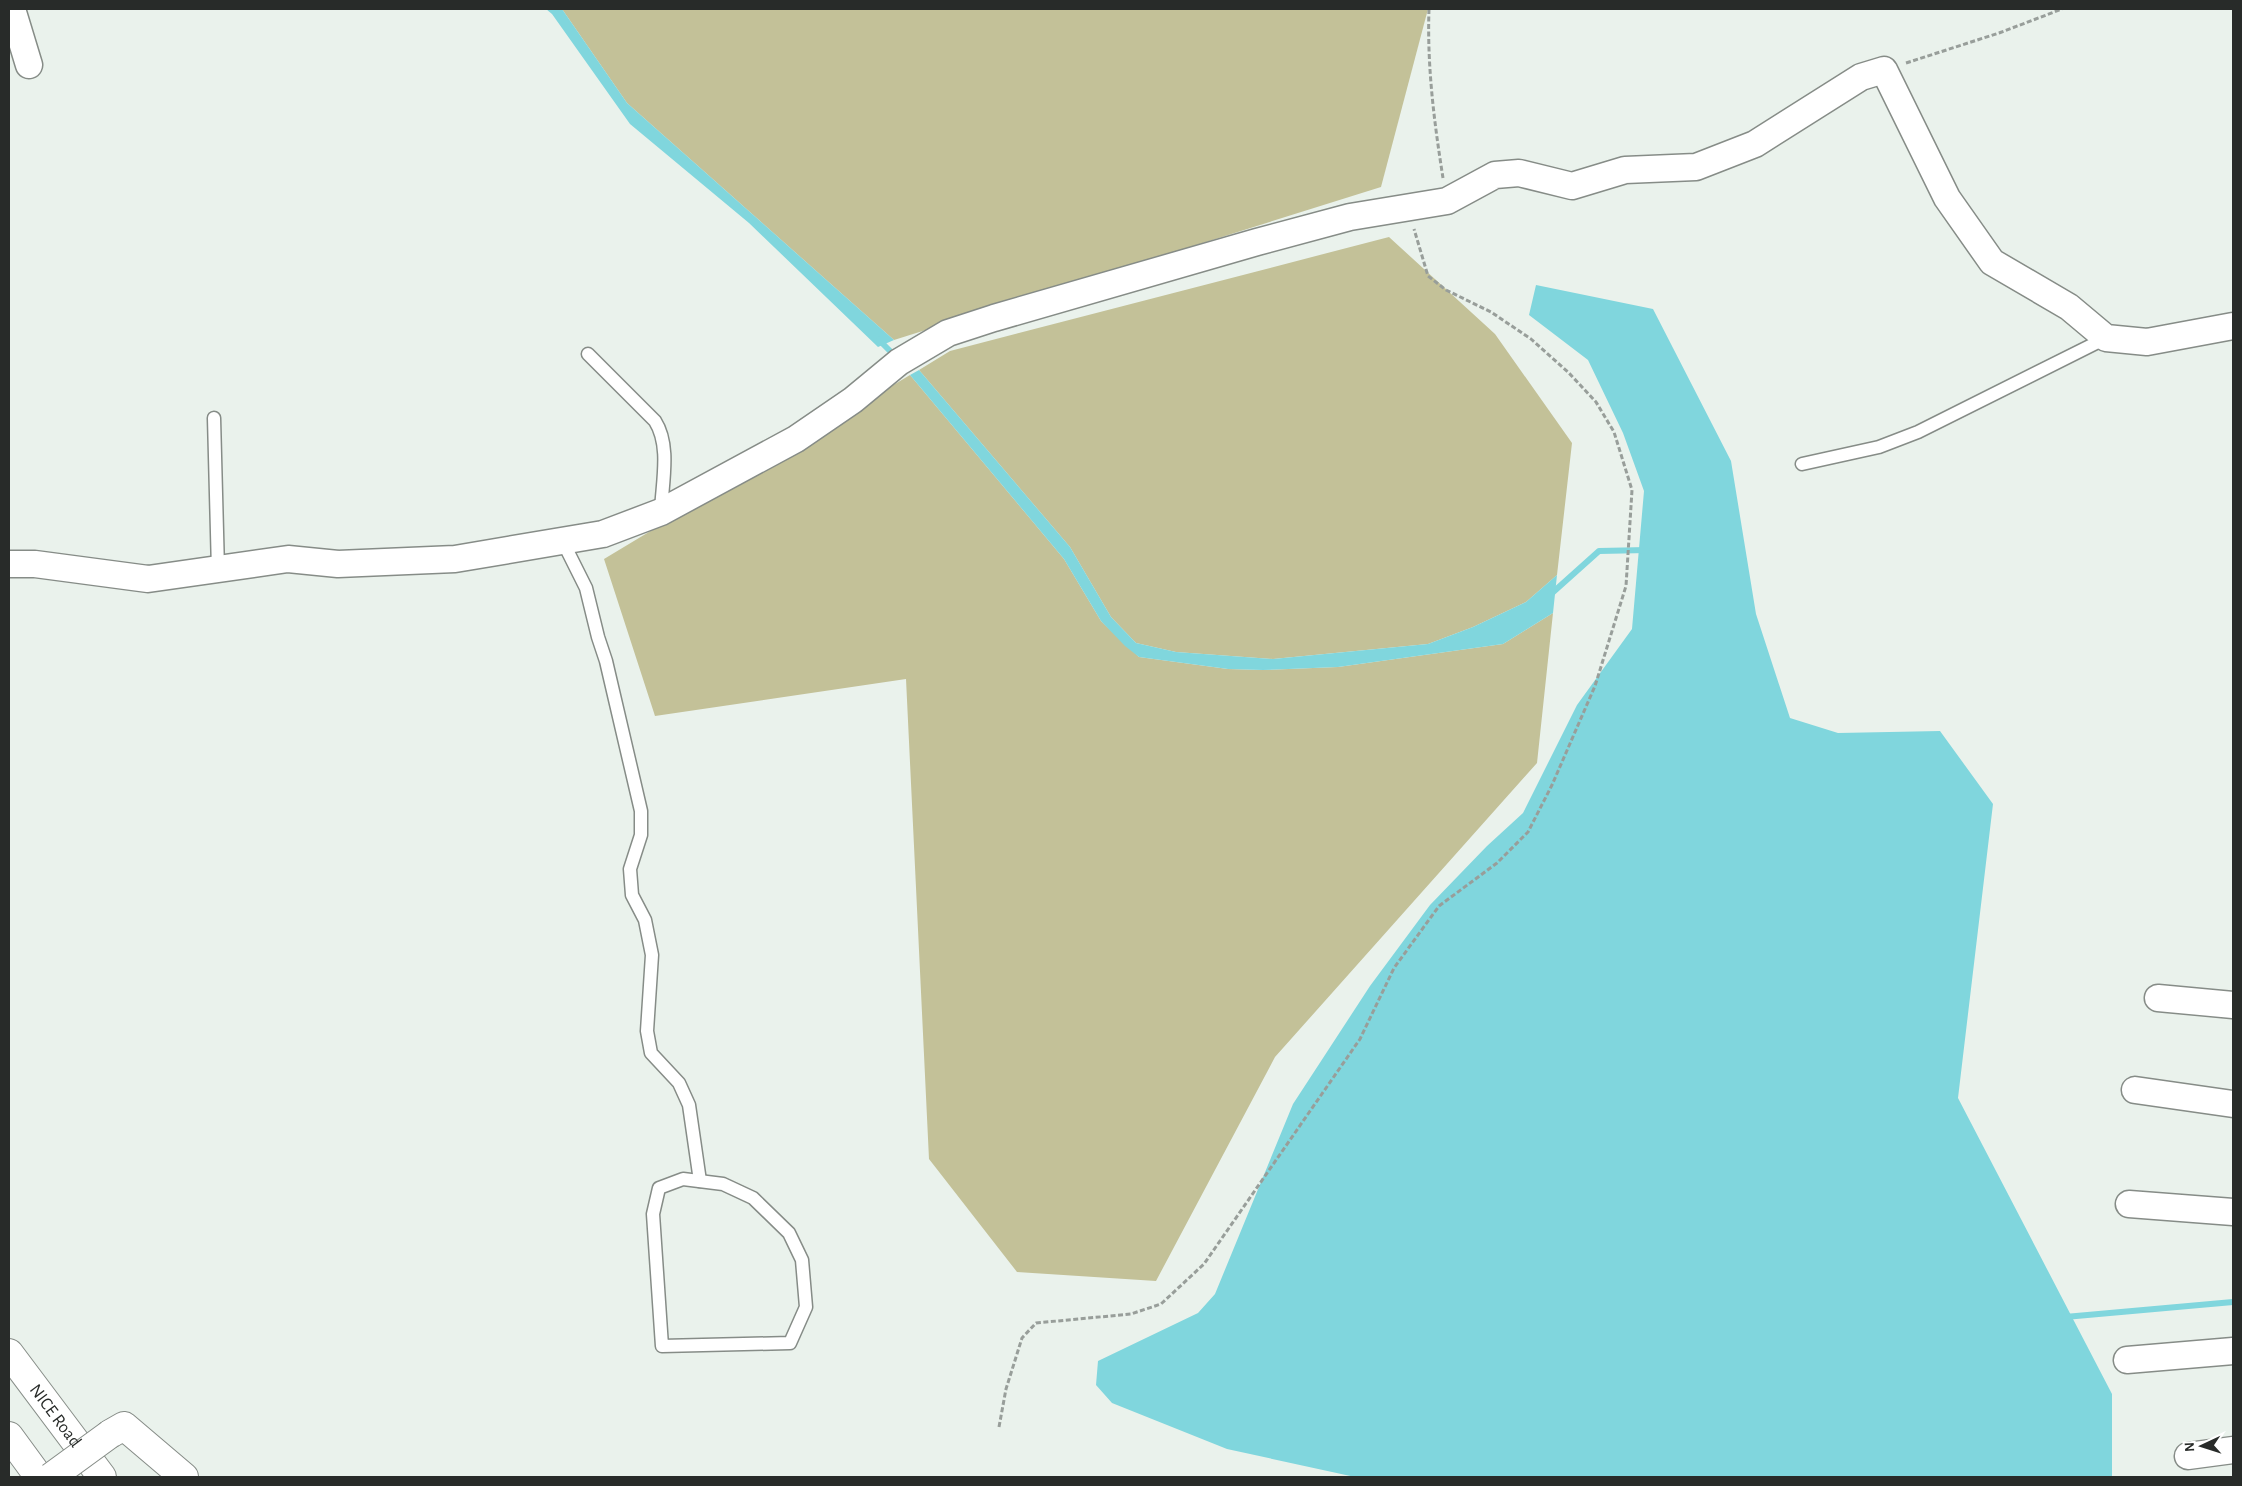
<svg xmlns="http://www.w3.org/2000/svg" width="2242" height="1486" font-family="'Alegreya Sans',sans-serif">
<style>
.green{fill:#c3c198}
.water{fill:#80d6dd}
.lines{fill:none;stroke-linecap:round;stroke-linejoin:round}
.stream{stroke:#80d6dd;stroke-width:6}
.service-casing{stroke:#868c87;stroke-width:15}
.minor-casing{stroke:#868c87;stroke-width:29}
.tertiary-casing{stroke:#868c87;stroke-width:30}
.motorway-casing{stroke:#868c87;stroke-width:30}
.path{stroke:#989e9a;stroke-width:3;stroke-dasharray:5 2.5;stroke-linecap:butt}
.service{stroke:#fff;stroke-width:12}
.minor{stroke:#fff;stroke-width:26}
.tertiary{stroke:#fff;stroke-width:28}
.motorway{stroke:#fff;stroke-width:28}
.tertiary-bridge-casing{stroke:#868c87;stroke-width:30;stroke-linecap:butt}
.tertiary-bridge{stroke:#fff;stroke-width:28}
.labels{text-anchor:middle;stroke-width:5;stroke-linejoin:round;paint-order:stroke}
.street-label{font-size:18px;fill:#282b29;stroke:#fff}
</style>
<rect width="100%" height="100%" fill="#eaf2ec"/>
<g class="green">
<path d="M562,9h866l-47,178 -487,153 -267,-237z"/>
<path d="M1389,237l106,97 77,109 -15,132 -31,27 -53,25 -45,17 -155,15 -97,-7 -40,-9 -25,-26 -41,-70 -151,-177 31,-19z"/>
<path d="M910,375l154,184 37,62 38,36 89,12 35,1 75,-3 165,-23 50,-31 -16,150 -262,294 -119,224 -139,-9 -88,-113 -23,-480 -251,37 -51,-157z"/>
</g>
<g class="water">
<path d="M546,9h16l65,94 267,237 -16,7 -129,-124 -119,-99 -78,-110z"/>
<path d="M1536,285l117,24 78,152 25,153 34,104 48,15 102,-2 53,73 -35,294 154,296v83h-757l-128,-28 -115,-46 -16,-18 2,-24 100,-48 17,-19 78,-190 77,-118 60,-81 57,-59 36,-33 54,-108 55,-76 12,-138 -21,-58 -35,-73 -59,-45z"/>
<path d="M919,370l151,177 41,70 25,26 40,9 97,7 155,-15 45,-17 53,-25 31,-27 -4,38 -50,31 -165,23 -75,3 -35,-1 -89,-12 -14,-11 -24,-25 -37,-62 -154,-184z"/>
</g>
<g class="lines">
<g class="stream">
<path d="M879,340l18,18"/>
<path d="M1551,594l48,-43 48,-1"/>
<path d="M2065,1317l168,-15"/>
</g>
<g class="service-casing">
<g id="service">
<path d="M588,354l67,67c16,25 7,62 6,91"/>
<path d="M214,418l4,152"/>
<path d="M1802,464l77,-17 39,-15 188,-94"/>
<path d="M563,542l23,46 12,49 8,24 35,150v24l-11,34 2,26 13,25 7,35 -5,76 4,22 28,30 10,22 11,76"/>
<path d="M683,1179l40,5 30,14 36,35 13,27 4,47 -16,36 -128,3 -9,-132 6,-26z"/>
</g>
</g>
<g class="minor-casing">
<g id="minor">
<path d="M12,9l17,56"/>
<path d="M9,564h26l113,15 140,-20 50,5 117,-5 148,-25 58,-22 135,-73 57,-39 46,-38 49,-29 46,-15 263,-76 93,-25 97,-16 48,-26 24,-2 53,13 53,-16 71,-3 59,-23 106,-67 23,-7 63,128 45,64 77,45 37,31 41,4 86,-16"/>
<path d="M2158,998l75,7"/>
<path d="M2135,1090l98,14"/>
<path d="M2129,1204l104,8"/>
<path d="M2127,1360l106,-9"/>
<path d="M2188,1456l45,-6"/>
</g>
</g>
<g class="tertiary-casing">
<path id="tertiary" d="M110,1434l14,-8 60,51"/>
</g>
<g class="motorway-casing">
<g id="motorway">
<path id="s1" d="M9,1353l93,124"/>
<path d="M9,1436l30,41"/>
</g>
</g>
<g class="path">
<path d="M1429,9c-2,57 5,112 14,169"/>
<path d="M1906,63l93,-30 63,-24"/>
<path d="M999,1427l7,-38 16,-51 14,-15 95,-9 30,-10 43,-40 156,-225 34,-71 45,-62 58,-43 31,-31 24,-47 43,-99 31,-100 6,-96 -18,-58 -18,-30 -28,-30 -37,-33 -40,-27 -45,-22 -18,-14 -14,-47"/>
</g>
<use href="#service" class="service"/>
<use href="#minor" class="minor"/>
<use href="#tertiary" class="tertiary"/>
<use href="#motorway" class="motorway"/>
<g class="tertiary-bridge-casing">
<path id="tertiary-bridge" d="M51,1477l59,-43"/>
</g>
<use href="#tertiary-bridge" class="tertiary-bridge"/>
</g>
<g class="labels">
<g class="street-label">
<text dy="6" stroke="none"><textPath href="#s1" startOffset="78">NICE Road</textPath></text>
</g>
</g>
<rect width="2242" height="1486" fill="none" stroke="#282b29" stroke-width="20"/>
<g transform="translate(2202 1446) rotate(266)" stroke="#ffffff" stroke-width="4" paint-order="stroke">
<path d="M0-4L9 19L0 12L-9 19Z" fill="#282b29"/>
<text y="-8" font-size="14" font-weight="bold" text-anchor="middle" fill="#282b29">N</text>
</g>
</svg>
